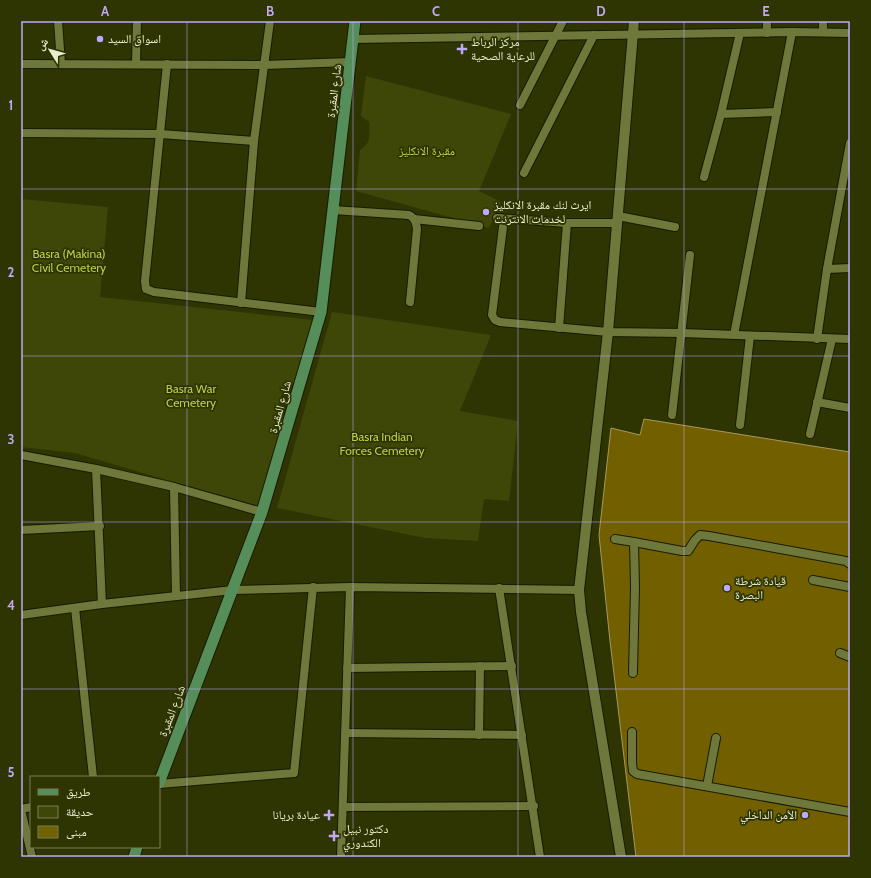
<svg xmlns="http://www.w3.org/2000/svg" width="871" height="878" font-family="Cabin,'Noto Naskh Arabic',sans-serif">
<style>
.green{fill:#3f4708}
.building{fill:#726100;stroke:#a79858;filter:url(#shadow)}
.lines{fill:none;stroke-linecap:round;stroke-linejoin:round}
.minor-casing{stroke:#171b00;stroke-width:10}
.tertiary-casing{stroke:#171b00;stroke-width:12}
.secondary-casing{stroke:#171b00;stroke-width:13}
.minor{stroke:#6e783a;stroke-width:8}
.tertiary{stroke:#6e783a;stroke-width:10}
.secondary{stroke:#568e5a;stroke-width:11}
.grid{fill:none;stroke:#bea9f4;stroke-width:1;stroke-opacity:0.55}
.poi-dot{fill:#bea9f4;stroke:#2e3402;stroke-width:1.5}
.labels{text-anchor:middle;stroke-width:3.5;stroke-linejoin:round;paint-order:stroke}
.poi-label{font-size:12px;fill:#e8eece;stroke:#2e3402;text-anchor:start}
.street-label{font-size:12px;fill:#e8eece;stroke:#2e3402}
.park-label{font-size:12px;fill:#bbce48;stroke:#2e3402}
.neatline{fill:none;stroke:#bea9f4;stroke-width:1.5}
.grid-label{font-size:13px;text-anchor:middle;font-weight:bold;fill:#bea9f4}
</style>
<defs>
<filter id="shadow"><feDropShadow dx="3.5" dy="3.5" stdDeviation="2" flood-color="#0009"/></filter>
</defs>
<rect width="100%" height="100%" fill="#2e3402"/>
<g class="green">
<path d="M366,76l145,38 -32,77 22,11 -12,26 -133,-37 4,-41c11,-6 10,-16 9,-28l-8,-6z"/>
<path d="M21,199l87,8 -8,90 213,23 -18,62c-16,10 -20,21 -10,38l-27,87 -183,-54 -54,-6z"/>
<path d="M332,312l159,23 -31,76 58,10 -9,80 -25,-2 -6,42 -53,-3 -148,-30z"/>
</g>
<path class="building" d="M644,419l206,33v405h-214l-26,-216 -11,-106 12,-107 29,7z"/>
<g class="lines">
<g class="minor-casing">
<g id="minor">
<path d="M58,21l3,43"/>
<path d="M767,21v12"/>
<path d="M823,32v-11"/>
<path d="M353,39l439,-7 58,1"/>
<path d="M136,63l1,-42"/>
<path d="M21,64l243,1 86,-3"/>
<path d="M167,64l-22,217 1,8 8,3 167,20"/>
<path d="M520,105l43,-84"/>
<path d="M721,114l56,-2"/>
<path d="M21,133l140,1 93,7"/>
<path d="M524,173l70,-138"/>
<path d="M704,177l17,-63 19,-81"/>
<path d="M333,210l76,5c6,3 7,7 8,14l-7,73"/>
<path d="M618,216l57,11"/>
<path d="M497,218l70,5h50"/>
<path d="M414,219l65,7"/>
<path d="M504,219l-12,96 3,5 5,2 108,10 74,1 168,6"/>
<path d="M827,269l23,-1"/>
<path d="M241,303l13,-162 16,-120"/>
<path d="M559,328l8,-105"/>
<path d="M734,335l58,-303"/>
<path d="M817,339l10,-70 23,-126"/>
<path d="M817,402l33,6"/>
<path d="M672,415l18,-160"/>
<path d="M740,425l10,-89"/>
<path d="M810,434l22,-95"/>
<path d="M21,455l75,14 78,18 88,25"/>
<path d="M96,469l6,135"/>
<path d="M174,487l2,109"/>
<path d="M21,530l79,-4"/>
<path d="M615,539l19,3 1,45 -2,86"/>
<path d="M634,542l48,9h6l7,-11 5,-5 9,1 137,25 4,3"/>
<path d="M813,580l37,7"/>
<path d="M499,588l41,269"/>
<path d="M75,608l18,169"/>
<path d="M21,615l81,-11 131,-14 117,-3 229,3"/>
<path d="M840,653l10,4"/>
<path d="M347,668l165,-2"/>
<path d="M632,732v31l1,8 4,3 213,38"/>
<path d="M345,733l177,2"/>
<path d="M479,735l1,-69"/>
<path d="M159,784l135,-11 19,-186"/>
<path d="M707,786l9,-48"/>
<path d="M343,807l191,-1"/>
<path d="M21,809l10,-2"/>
<path d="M21,810l11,47"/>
<path d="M341,857l9,-270"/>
</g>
</g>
<g class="tertiary-casing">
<path id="tertiary" d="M621,857l-40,-245 -2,-22 29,-258 26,-311"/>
</g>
<g class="secondary-casing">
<g id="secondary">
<path d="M159,783l103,-271 59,-200 34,-291"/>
<path d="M134,857l3,-10"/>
</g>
</g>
<use href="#minor" class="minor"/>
<use href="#tertiary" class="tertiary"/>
<use href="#secondary" class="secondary"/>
</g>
<path class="grid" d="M187,21v836M353,21v836M518,21v836M684,21v836M21,189h829M21,356h829M21,522h829M21,689h829"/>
<g class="poi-dot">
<circle cx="100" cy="39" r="4"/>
<path d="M460 43h4v4h4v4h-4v4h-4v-4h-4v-4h4z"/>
<circle cx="486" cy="212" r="4"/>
<circle cx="727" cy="588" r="4"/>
<path d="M327 809h4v4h4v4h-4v4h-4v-4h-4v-4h4z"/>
<circle cx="805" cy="815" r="4"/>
<path d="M332 830h4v4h4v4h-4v4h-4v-4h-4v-4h4z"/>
</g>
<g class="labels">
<g class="poi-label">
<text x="108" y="43">اسواق السيد</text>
<text x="471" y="46">مركز الرباط<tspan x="471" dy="14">للرعاية الصحية</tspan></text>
<text x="494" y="209">ايرث لنك مقبرة الانكليز<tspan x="494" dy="14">لخدمات الانترنت</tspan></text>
<text x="735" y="585">قيادة شرطة<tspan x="735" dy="14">البصرة</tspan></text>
<text x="320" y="819" text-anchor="end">عيادة بريانا</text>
<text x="797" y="819" text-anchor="end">الأمن الداخلي</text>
<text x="343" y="833">دكتور نبيل<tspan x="343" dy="14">الكندوري</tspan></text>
</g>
<g class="street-label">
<text transform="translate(334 91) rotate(-83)" y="4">شارع المقبرة</text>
<text transform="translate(280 407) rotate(-74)" y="4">شارع المقبرة</text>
<text transform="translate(172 711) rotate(-69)" y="4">شارع المقبرة</text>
</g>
<g class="park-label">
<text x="427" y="155">مقبرة الانكليز</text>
<text x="69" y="258">Basra (Makina)<tspan x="69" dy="14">Civil Cemetery</tspan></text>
<text x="191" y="393">Basra War<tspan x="191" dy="14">Cemetery</tspan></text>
<text x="382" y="441">Basra Indian<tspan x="382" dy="14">Forces Cemetery</tspan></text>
</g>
</g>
<rect width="871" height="878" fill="none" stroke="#2e3402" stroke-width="44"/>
<rect x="30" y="776" width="130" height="72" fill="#2e3402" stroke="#787e54"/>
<rect x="38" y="789" width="20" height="6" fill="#568e5a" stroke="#787e54"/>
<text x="66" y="796" font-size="12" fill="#e8eece">طريق</text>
<rect x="38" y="806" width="20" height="12" fill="#3f4708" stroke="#787e54"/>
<text x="66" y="816" font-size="12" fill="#e8eece">حديقة</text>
<rect x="38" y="826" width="20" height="12" fill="#726100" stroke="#787e54"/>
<text x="66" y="836" font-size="12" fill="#e8eece">مبنى</text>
<g transform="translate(50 50) rotate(307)" stroke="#2e3402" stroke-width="3" paint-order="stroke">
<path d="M0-3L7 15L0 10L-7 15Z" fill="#e8eece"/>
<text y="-6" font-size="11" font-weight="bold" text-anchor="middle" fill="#e8eece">ش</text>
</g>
<rect x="22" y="22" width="827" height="834" class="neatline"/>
<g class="grid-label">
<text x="105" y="16">A</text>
<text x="270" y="16">B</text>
<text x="436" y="16">C</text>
<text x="601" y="16">D</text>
<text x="766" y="16">E</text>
<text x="11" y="110">1</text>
<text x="11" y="277">2</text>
<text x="11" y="444">3</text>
<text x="11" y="610">4</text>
<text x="11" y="777">5</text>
</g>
</svg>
